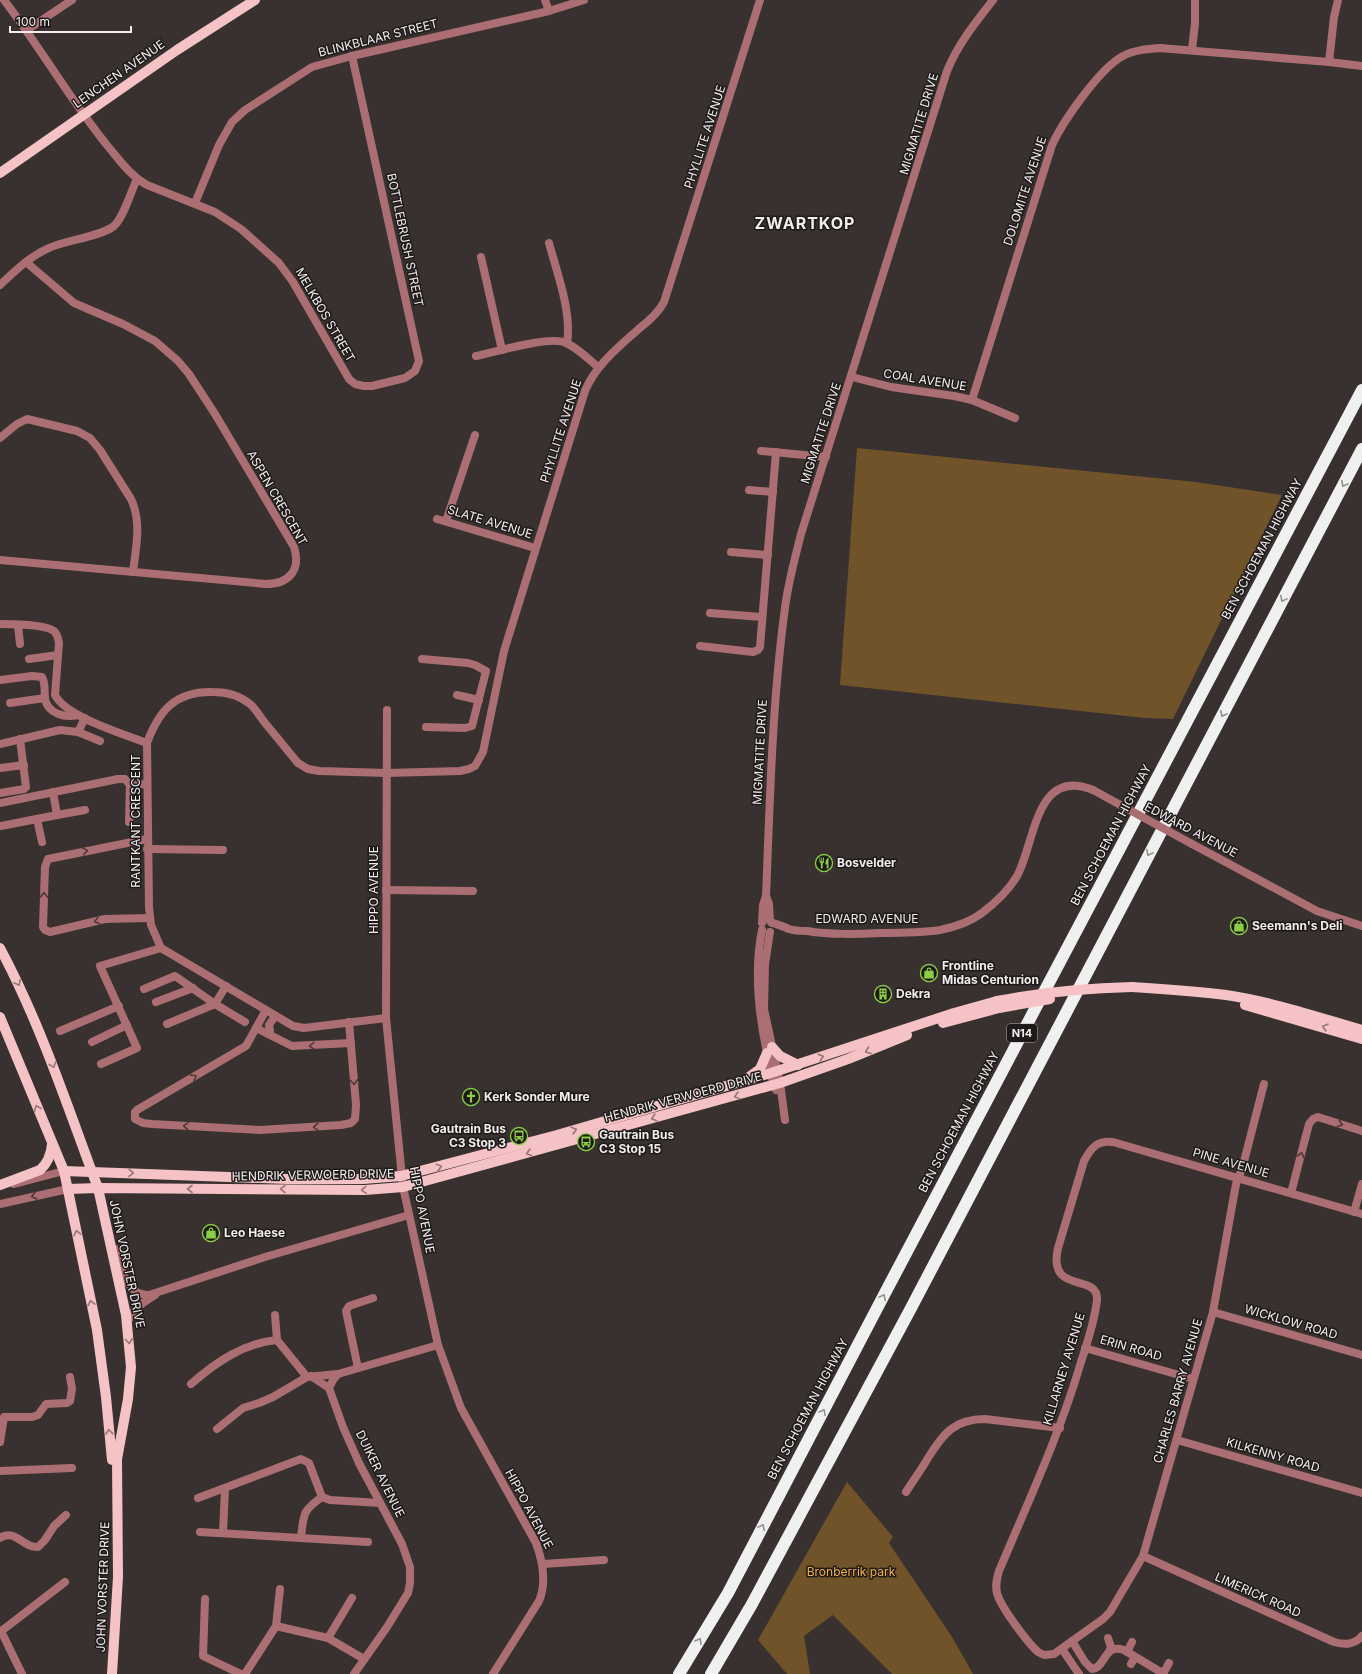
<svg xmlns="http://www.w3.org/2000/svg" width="1362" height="1674" font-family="Inter,sans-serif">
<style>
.green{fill:#715329}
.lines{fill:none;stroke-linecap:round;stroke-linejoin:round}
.minor{stroke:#ab6f73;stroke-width:8}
.major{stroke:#f5c2c5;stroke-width:10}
.highway{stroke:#f0f0f0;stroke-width:12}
.minor-bridge{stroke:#ab6f73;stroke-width:8}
.major-bridge{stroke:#f5c2c5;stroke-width:10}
.oneway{stroke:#91908f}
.oneway2{stroke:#4f3838}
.oneway3{stroke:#947678}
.labels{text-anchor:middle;stroke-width:3;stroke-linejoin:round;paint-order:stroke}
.shield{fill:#1d1a19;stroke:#b3aead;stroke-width:1}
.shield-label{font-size:11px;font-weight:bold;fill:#f3eeed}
.street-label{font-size:12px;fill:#f3eeed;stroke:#1d1a19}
.poi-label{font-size:12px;font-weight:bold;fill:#f3eeed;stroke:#1d1a19;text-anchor:start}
.park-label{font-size:12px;fill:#f4af4b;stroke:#1d1a19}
.district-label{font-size:16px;font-weight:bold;letter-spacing:1px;fill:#f3eeed;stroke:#1d1a19}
</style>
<rect width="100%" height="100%" fill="#38312f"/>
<g class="green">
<path d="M857,448l339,34 86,13 -109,224 -28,-1 -305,-33z"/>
<path d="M847,1482l46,55 -4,6 63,94 21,37h-81l-59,-59 -29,21 6,38h-23l-29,-34z"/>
</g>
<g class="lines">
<g class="minor">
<path d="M4,0c36,47 65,98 102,144 13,15 23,31 41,41l68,27 26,17 38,34 14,19 56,97 6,5 9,2h8l33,-8 10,-7 4,-10 -67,-305"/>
<path d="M545,0l4,11"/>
<path d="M27,30l45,-30"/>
<path d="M1192,50l3,-27v-23"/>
<path d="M1329,62l5,-45 4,-17"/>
<path d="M195,203l24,-58 13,-23 13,-12 67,-43 40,-11 197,-45 35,-11"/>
<path d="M549,243c8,30 23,69 18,100"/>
<path d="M481,257l21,93"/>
<path d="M0,285c15,-14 30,-29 49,-37 17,-8 51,-11 65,-22 10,-9 17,-35 23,-47"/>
<path d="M476,356c19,-4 75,-21 90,-13 12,5 22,16 32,24"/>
<path d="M852,377l39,10 63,9 18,4 43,18"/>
<path d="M972,400l80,-255c11,-24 48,-77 71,-89 11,-6 24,-7 37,-8l169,14 33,4"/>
<path d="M0,438l17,-14 10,-5 50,12 13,7 10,12 31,49c11,23 5,48 2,73"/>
<path d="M761,451l65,6"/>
<path d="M749,490l24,2"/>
<path d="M437,519l98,29"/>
<path d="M446,521l29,-86"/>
<path d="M731,552l37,3"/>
<path d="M0,560l266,24c24,0 35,-15 28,-37l-79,-133 -26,-40 -11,-13 -23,-20 -32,-17 -49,-21 -48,-41"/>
<path d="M710,613l52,4"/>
<path d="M0,624c13,0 44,0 54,7 4,4 4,7 5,12l-4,52c11,22 69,39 92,48"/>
<path d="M18,625l2,19"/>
<path d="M700,646l53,6 5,-2 2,-3 16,-195"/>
<path d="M29,659l29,-4"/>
<path d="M422,659l46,4 7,2 11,6 -14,55 -7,2 -39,-1"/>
<path d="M0,680l32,-4 10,1c4,7 2,15 3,22 3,15 20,19 33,16"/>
<path d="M457,695l22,5"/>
<path d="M10,703l35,-5"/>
<path d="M387,710l-1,308 17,169 35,158 23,63 75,135c7,19 11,39 3,58l-46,73"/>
<path d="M78,732l7,-14"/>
<path d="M0,744l60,-14 18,2 22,9"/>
<path d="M0,768l24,-3"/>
<path d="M0,793l24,-4 2,-2 -6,-48"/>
<path d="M0,803l118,-24h7l5,6"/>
<path d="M57,815l28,-5"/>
<path d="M37,819l5,23"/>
<path d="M129,822l1,-37 17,-1"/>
<path d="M1,826l56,-11 -4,-23"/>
<path d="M147,839l-99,20 -3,8 -2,60 2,3 5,2 55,-13 44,-1"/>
<path d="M1192,844l125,67 45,15"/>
<path d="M147,849l76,1"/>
<path d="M386,890l87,1"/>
<path d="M766,896l3,8 1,17"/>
<path d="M762,923l1,-18 3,-9c4,-96 6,-193 19,-288 3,-25 10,-50 16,-74l146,-463c11,-27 28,-48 46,-71"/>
<path d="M772,923c6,1 12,4 17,6 6,2 13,2 18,2 24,4 49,3 73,2 19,0 41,0 60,-3 15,-3 30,-8 42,-17 13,-10 27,-23 35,-37 18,-32 18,-110 76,-86"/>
<path d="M762,930c-8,40 -4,79 4,118 3,14 4,29 10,42"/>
<path d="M770,932l-5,32 -1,45 16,74 5,37"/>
<path d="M144,989l31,-13 40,28 11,-18"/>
<path d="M156,1002l37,-14"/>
<path d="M266,1010l-20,36 -109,64 -2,2v7l8,4 9,1 108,6 81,-5 10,-2 4,-4 1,-14 -7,-83"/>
<path d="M386,1018l-82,10 -11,-2 -132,-78 -10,-23 -2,-18 -2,-164c12,-33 29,-52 66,-51 14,0 26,3 37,12 6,5 10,13 15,19 11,13 22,27 33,40l10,6 11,2 68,2 73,-2 9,-2 6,-3 8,-14 21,-101 81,-260c11,-27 35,-45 56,-64 9,-7 17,-14 23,-25l96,-302"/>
<path d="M167,1024l48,-20 30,18"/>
<path d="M256,1028l36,18 59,-3"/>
<path d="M60,1031l59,-25"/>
<path d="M268,1034l2,-3 -1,-6 6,-9"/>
<path d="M92,1042l35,-17"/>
<path d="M101,1064l36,-16 -37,-82 61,-18"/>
<path d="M1264,1084l-22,85 -6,15 -23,128 -70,244 -33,56 -7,7 -49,35 -10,1 -6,-3c-11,-10 -38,-46 -41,-59 -2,-8 0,-15 2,-22 29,-69 61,-137 82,-209 6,-18 14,-44 16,-62 2,-28 -50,-4 -39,-52l26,-87c7,-13 13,-21 29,-19l249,72"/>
<path d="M14,1184l50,-13"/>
<path d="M1291,1193l18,-69 4,-5 5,-2 44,14"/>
<path d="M0,1204l68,-15"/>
<path d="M1354,1212l8,-28"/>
<path d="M115,1249c7,18 10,47 34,46l116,-38 144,-42"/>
<path d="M1213,1312l149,43"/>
<path d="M275,1315l2,25 30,37"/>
<path d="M127,1324c5,-15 15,-21 28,-29"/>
<path d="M1085,1348l108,31"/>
<path d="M358,1368l-12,-57 3,-5 24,-8"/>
<path d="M311,1376l18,12"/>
<path d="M191,1384c25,-22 53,-41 86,-44"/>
<path d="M217,1429l26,-21 16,-5 14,-6 34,-20 31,-3"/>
<path d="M1177,1440l185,53"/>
<path d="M0,1442l4,-25h28l6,-2 8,-11 21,-1 3,-2 2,-12 -2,-12"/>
<path d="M0,1471l72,-3"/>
<path d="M906,1492c7,-11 15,-22 22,-34 15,-24 26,-39 57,-39l75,9"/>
<path d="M198,1498l103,-39 8,4 13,34 8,3 50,3"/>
<path d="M200,1532l168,10"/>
<path d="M223,1533l2,-44"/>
<path d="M301,1537c3,-23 1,-26 21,-40"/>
<path d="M0,1538c15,-10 23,10 38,9l7,-7 9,-14 12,-11"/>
<path d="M1143,1556l191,86c11,3 20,3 28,-6"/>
<path d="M543,1564l61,-4"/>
<path d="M205,1599l-2,57 38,18"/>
<path d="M276,1626l52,12 36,21"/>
<path d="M1,1631l21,43"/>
<path d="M0,1632l65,-50"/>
<path d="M328,1638l24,-40"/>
<path d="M1108,1638l3,9 -2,5"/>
<path d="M1072,1641l13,21 7,7c14,-1 11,-26 32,-19l40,24"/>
<path d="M1062,1649l17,25"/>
<path d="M1127,1652l5,-10"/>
<path d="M1131,1664l4,-7"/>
<path d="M245,1674l31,-48 4,-37"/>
<path d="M354,1674l33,-47 21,-34 2,-10v-16l-8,-23 -43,-81 -16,-36 -14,-39 4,-8 5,-6 100,-29"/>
<path d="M1163,1674l6,-11"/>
</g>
<g class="major">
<path d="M0,173l177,-123 78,-50"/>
<path d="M0,948c38,71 64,148 92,224l6,16 28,127 5,52 -3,32 -11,60 1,118 -6,97"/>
<path d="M1132,987c32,2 63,4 94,8 47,7 91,22 136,35"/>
<path d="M1245,1005l117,34"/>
<path d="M0,1017l64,154 33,159 9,67 6,63"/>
<path d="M943,1023l56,-15"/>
<path d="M772,1047l8,9 18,9"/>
<path d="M749,1077l11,-8 7,-16"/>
<path d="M64,1171l223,8h76l38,-3 156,-41 214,-62 183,-60 43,-12"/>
<path d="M0,1185l40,-15c8,-7 11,-15 12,-26"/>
<path d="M68,1189l30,-1 267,2 38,-3 377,-104 68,-24 59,-24"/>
</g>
<g class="highway">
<path d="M679,1674l49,-81 156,-298 478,-905"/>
<path d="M711,1674l41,-70 158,-294 452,-861"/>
</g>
<path class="minor-bridge" d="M1093,790l99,54"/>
<g class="major-bridge">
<path d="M997,1001c46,-9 89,-13 135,-14"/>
<path d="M999,1008l51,-9"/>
</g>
</g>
<defs><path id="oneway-chevron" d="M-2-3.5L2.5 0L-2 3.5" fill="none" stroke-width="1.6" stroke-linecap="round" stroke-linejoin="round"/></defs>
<g class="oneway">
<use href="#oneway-chevron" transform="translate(1344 484) rotate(118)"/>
<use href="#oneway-chevron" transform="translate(1283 599) rotate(118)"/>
<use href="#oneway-chevron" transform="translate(1223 714) rotate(118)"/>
<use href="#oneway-chevron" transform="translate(1149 853) rotate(118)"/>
<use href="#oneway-chevron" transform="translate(883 1297) rotate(-62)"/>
<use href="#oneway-chevron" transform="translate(823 1412) rotate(-62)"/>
<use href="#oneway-chevron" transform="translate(762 1527) rotate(-62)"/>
<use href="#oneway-chevron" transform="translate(699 1641) rotate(-59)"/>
</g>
<g class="oneway2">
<use href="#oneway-chevron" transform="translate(85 851) rotate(-10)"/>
<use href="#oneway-chevron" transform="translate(44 895) rotate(-88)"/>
<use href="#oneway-chevron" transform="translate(97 921) rotate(166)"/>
<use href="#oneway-chevron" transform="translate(312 1046) rotate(177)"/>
<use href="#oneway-chevron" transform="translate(194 1077) rotate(-31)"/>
<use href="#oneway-chevron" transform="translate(354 1082) rotate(85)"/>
<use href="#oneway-chevron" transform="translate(1340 1124) rotate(17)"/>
<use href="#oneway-chevron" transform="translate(186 1126) rotate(-177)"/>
<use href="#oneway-chevron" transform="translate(316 1127) rotate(176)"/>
<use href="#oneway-chevron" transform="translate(1301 1155) rotate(-75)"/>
<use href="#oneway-chevron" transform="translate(34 1196) rotate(168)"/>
</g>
<g class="oneway3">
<use href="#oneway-chevron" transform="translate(18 983) rotate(64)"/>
<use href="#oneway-chevron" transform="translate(1325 1027) rotate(-163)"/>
<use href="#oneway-chevron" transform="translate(868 1051) rotate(158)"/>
<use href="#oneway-chevron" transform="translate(821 1057) rotate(-18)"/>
<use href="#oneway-chevron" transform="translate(53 1065) rotate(70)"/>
<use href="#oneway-chevron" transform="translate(737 1096) rotate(165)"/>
<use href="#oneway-chevron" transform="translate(37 1108) rotate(-112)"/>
<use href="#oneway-chevron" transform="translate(654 1118) rotate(164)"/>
<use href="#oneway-chevron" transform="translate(574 1130) rotate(-16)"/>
<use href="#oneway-chevron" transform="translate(529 1153) rotate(164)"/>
<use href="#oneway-chevron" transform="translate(439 1167) rotate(-15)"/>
<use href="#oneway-chevron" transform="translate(131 1173) rotate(2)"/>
<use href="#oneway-chevron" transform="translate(190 1189) rotate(-180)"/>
<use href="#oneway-chevron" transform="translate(283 1189) rotate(-179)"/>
<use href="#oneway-chevron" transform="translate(364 1190) rotate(178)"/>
<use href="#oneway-chevron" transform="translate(77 1233) rotate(-102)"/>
<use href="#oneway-chevron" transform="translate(91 1303) rotate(-102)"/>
<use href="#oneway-chevron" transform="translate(129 1341) rotate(85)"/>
<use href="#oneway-chevron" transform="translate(109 1432) rotate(-96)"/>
</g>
<defs>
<g id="restaurant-ring" transform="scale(0.9)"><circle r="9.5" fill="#1d1a19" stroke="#8bce46" stroke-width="1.5"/><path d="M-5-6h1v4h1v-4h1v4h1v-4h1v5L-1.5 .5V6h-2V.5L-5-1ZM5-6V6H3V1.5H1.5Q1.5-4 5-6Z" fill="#8bce46"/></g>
<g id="shop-ring" transform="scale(0.9)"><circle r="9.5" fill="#1d1a19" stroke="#8bce46" stroke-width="1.5"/><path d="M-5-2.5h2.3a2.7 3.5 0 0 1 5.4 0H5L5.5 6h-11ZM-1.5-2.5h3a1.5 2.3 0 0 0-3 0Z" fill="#8bce46"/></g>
<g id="building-ring" transform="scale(0.9)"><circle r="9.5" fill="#1d1a19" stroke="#8bce46" stroke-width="1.5"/><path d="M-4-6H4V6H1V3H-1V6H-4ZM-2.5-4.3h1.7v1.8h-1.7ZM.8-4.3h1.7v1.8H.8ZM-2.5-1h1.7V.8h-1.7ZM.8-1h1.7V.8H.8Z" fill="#8bce46"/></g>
<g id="church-ring" transform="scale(0.9)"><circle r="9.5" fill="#1d1a19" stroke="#8bce46" stroke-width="1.5"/><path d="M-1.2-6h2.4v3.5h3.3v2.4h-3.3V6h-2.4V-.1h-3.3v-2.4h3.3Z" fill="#8bce46"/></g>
<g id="bus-ring" transform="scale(0.9)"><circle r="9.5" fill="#1d1a19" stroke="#8bce46" stroke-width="1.5"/><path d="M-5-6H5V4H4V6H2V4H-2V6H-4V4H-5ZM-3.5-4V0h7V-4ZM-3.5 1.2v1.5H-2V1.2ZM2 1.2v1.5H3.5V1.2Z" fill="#8bce46"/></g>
</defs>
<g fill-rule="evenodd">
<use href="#restaurant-ring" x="824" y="863"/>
<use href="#shop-ring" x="1239" y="926"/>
<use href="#shop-ring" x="929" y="973"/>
<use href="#building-ring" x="883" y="994"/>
<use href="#church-ring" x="471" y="1097"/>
<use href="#bus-ring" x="519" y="1136"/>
<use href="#bus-ring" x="586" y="1142"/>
<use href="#shop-ring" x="211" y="1233"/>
</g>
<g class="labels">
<rect class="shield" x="1007" y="1024" width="30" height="18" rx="3"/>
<g class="shield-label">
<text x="1022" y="1037">N14</text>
</g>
<g class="street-label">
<text transform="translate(378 38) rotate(-14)" y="4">BLINKBLAAR STREET</text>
<text transform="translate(119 74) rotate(-35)" y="4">LENCHEN AVENUE</text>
<text transform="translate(919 124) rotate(-73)" y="4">MIGMATITE DRIVE</text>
<text transform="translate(705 137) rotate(-72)" y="4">PHYLLITE AVENUE</text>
<text transform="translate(1025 191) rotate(-72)" y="4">DOLOMITE AVENUE</text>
<text transform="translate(405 240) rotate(78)" y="4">BOTTLEBRUSH STREET</text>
<text transform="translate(325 315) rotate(60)" y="4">MELKBOS STREET</text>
<text transform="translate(925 380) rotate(9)" y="4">COAL AVENUE</text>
<text transform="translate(561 431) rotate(-72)" y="4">PHYLLITE AVENUE</text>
<text transform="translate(821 433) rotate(-72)" y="4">MIGMATITE DRIVE</text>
<text transform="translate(277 498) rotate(60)" y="4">ASPEN CRESCENT</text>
<text transform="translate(490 522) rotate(17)" y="4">SLATE AVENUE</text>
<text transform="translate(1262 549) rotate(-62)" y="4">BEN SCHOEMAN HIGHWAY</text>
<text transform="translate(760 752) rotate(-87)" y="4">MIGMATITE DRIVE</text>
<text transform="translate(136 821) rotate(-90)" y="4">RANTKANT CRESCENT</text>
<text transform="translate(1191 830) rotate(28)" y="4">EDWARD AVENUE</text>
<text transform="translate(1111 835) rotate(-62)" y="4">BEN SCHOEMAN HIGHWAY</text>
<text transform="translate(374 890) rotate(-90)" y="4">HIPPO AVENUE</text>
<text x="867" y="923">EDWARD AVENUE</text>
<text transform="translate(683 1097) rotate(-15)" y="4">HENDRIK VERWOERD DRIVE</text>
<text transform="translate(959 1122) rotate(-62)" y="4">BEN SCHOEMAN HIGHWAY</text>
<text transform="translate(1231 1163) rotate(16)" y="4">PINE AVENUE</text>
<text transform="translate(313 1175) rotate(-1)" y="4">HENDRIK VERWOERD DRIVE</text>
<text transform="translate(422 1210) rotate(79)" y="4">HIPPO AVENUE</text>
<text transform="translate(127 1264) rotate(78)" y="4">JOHN VORSTER DRIVE</text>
<text transform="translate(1291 1322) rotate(16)" y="4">WICKLOW ROAD</text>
<text transform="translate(1131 1348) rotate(16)" y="4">ERIN ROAD</text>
<text transform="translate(1064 1369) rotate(-73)" y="4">KILLARNEY AVENUE</text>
<text transform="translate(1178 1391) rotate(-74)" y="4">CHARLES BARRY AVENUE</text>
<text transform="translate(808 1409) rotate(-62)" y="4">BEN SCHOEMAN HIGHWAY</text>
<text transform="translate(1273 1455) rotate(16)" y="4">KILKENNY ROAD</text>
<text transform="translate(380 1474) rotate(64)" y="4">DUIKER AVENUE</text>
<text transform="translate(529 1509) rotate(62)" y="4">HIPPO AVENUE</text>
<text transform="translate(103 1587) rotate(-88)" y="4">JOHN VORSTER DRIVE</text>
<text transform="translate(1258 1595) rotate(24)" y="4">LIMERICK ROAD</text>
</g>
<g class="poi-label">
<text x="837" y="867">Bosvelder</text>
<text x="1252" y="930">Seemann's Deli</text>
<text x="942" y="970">Frontline<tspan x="942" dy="14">Midas Centurion</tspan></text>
<text x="896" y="998">Dekra</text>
<text x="484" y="1101">Kerk Sonder Mure</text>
<text x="506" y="1133" text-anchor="end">Gautrain Bus<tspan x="506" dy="14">C3 Stop 3</tspan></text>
<text x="599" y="1139">Gautrain Bus<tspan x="599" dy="14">C3 Stop 15</tspan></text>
<text x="224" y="1237">Leo Haese</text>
</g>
<g class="park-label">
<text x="851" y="1576">Bronberrik park</text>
</g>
<g class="district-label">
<text x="805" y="229">ZWARTKOP</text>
</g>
</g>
<path d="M10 26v6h121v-6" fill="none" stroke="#f3eeed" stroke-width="2"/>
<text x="16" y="26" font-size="12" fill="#f3eeed" stroke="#1d1a19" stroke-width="3" paint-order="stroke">100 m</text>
</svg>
